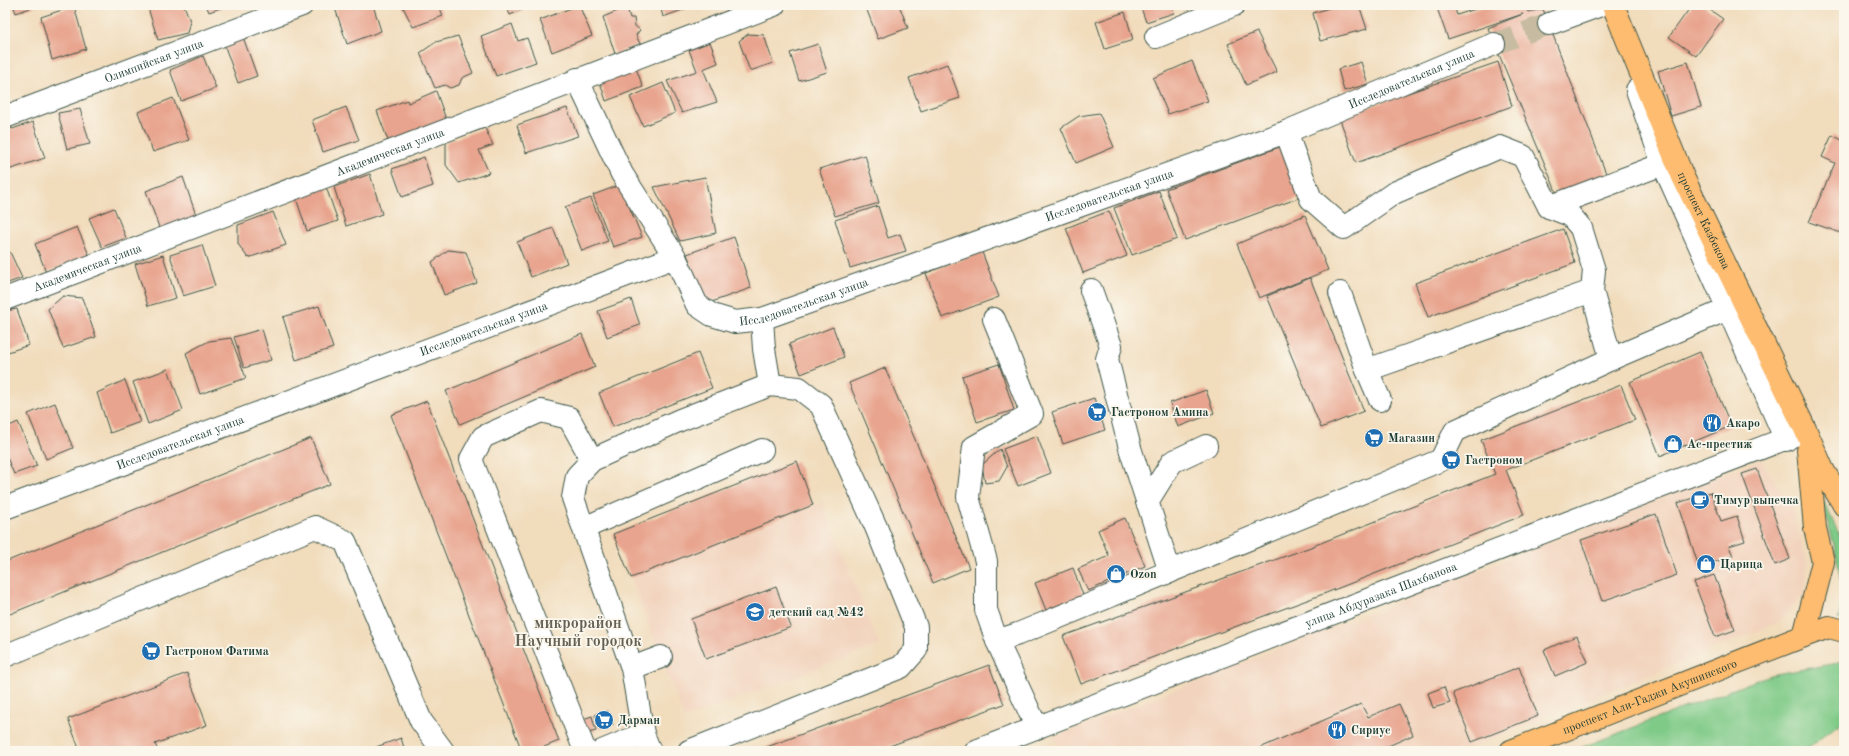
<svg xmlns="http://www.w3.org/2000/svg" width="1849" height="756" font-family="'Old Standard TT',serif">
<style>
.built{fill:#f2d4be}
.green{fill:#80ca88;stroke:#50845e}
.building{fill:#e8a48e}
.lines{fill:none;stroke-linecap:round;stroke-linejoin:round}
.minor-tunnel{stroke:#c7bca1;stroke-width:22;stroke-dasharray:22 11;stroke-linecap:butt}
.minor-casing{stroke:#3e5548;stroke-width:24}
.highway-casing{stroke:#3e5548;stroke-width:24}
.minor{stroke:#fff;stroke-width:22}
.highway{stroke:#fdbc70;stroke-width:22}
.labels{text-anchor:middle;stroke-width:3.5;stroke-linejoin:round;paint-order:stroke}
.street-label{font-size:12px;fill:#1f3d34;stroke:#fbf7ec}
.poi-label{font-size:12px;font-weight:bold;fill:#1f3d34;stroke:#fbf7ec;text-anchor:start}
.district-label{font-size:16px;font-weight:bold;fill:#656154;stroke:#fbf7ec}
</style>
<rect width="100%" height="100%" fill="#fbf7ec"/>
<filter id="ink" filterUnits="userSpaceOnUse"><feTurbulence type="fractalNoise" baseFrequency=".025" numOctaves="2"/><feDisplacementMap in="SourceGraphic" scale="8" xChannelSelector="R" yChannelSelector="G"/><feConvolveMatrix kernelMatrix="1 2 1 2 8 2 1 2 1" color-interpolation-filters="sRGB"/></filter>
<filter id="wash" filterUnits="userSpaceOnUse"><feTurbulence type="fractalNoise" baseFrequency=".012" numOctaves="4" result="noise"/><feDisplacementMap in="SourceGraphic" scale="16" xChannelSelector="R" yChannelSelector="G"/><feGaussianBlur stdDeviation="0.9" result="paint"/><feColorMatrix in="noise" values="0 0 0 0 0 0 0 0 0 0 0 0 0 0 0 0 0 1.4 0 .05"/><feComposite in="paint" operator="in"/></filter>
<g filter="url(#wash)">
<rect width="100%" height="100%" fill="#f1dcbc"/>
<g class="built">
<path d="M1761,459l31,49 15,54 -2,31 -26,29 -316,129h-403l-6,-14z"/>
<path d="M822,502l57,143 -195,74 -53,-141z"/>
</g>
<g class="green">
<path d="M1817,486l27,60v72l-6,2c11,-37 -10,-97 -21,-134z"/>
<path d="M1844,662v58l-40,31h-232l198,-76z"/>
</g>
<g id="blocks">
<g class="building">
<path d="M13,5h26l-23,8z"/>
<path d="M147,5h37l6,16 -3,12 -29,7z"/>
<path d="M206,5h23l-20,7z"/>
<path d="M334,5h39l8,26 -34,13z"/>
<path d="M402,5h37l4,11 -30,11z"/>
<path d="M506,5h22l1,2 -19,8z"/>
<path d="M579,5l13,31 -40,16 -12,-32z"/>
<path d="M660,5h36l-33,12z"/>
<path d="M865,5h34l9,23 -30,11z"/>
<path d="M1140,5h31l3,8 -28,9z"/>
<path d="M1339,5h20l8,24 -47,12 -7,-28z"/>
<path d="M1436,5h18l3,10 31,-10h37l3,7 15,-3 64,167 -49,20 -70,-168 35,-14 -75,25z"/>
<path d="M1692,5h11l20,14 -27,37 -27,-19z"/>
<path d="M74,6l12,43 -34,11 -11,-43z"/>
<path d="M627,7l3,11h4l1,8 5,4 -4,5 4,9 -25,10 -12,-37z"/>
<path d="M1125,12l8,28 -28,9 -9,-27z"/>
<path d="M512,24l6,17 9,-3 9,24 -40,14 -15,-40z"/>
<path d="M1257,32l20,40 -31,13 -18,-41z"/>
<path d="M748,34l16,1 9,28 -23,8 -11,-30z"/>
<path d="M458,36l15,37 -11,5 -3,7 -9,3 -5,-3 -10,3 -15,-35 16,-11z"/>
<path d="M243,37l14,39 -19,7 -14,-39z"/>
<path d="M710,42l8,21 -15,6 14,33 -35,11 -15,-32 30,-10 -8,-21z"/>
<path d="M818,44l9,28 -28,9 -9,-28z"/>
<path d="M203,56l13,32 -35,13 -11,-31z"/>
<path d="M1192,61l16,40 -40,13 -15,-36z"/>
<path d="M1361,62l7,22 -24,7 -6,-22z"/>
<path d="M1498,62l14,44 -156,57 -17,-46z"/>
<path d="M1688,62l13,45 -30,9 -13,-45z"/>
<path d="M947,64l13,34 -39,13 -12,-33z"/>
<path d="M636,68l7,19 -37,14 -6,-19z"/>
<path d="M663,83l12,30 -32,13 -13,-29z"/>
<path d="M436,91l12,34 -58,21 -13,-35 30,-11 1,3z"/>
<path d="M173,98l16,42 -36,12 -15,-40z"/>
<path d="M346,107l13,33 -36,12 -11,-32z"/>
<path d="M567,108l11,28 -52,17 -9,-28z"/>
<path d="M80,109l10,35 -23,5 -9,-36z"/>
<path d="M1099,113l15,34 -38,16 -15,-35 18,-12z"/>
<path d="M9,122l3,7 21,-7 12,36 -37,12 -3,-9v-37z"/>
<path d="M485,128l8,17 -14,5 10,23 -30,10 -13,-18v-23z"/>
<path d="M1832,135l12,6v93l-35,-12 26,-59 -13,-6z"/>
<path d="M1285,145l19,51 -119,44 -19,-51z"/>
<path d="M865,155l14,48 -44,13 -16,-47z"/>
<path d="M424,157l9,29 -31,11 -10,-28z"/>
<path d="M370,174l12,40 -36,12 -12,-39z"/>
<path d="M183,177l14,41 -37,12 -14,-39z"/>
<path d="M705,177l11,56 -36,8 -26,-54z"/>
<path d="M620,185l22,52 -29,10 -20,-52z"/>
<path d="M326,187l12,34 -31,10 -11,-33z"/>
<path d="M1159,191l18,48 -45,16 -18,-47z"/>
<path d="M591,198l17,43 -26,10 -17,-44z"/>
<path d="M878,206l10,32 12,-4 6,17 -56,17 -15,-48z"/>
<path d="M114,208l12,30 -24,9 -13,-29z"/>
<path d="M1109,211l18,45 -44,17 -17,-45z"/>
<path d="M273,212l13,33 -38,13 -10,-14v-19z"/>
<path d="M1305,215l23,55 -69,28 -22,-54z"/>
<path d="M77,227l13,30 -44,15 -11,-28z"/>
<path d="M553,228l14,35 -36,14 -14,-35z"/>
<path d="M1563,229l12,34 -147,54 -13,-34z"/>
<path d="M734,237l17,51 -45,16 -19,-50z"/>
<path d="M202,245l13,41 -32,10 -13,-41z"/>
<path d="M448,250l18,2 11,31 -33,12 -12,-33z"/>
<path d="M10,252l12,26 -17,6v-31z"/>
<path d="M982,252l17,45 -57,21 -16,-45z"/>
<path d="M163,255l13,43 -28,8 -13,-42z"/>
<path d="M1310,278l54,133 -43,17 -54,-132z"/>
<path d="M63,296l19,2 14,39 -33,11 -15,-39z"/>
<path d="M631,299l9,26 -33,12 -9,-26z"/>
<path d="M319,306l14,42 -37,12 -13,-43z"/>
<path d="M17,309l12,36 -24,8v-42z"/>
<path d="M833,327l11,30 -43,17 -12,-30z"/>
<path d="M262,329l9,31 -27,8 -10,-31z"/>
<path d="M582,334l13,33 -135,57 -14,-33z"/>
<path d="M231,338l15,40 -46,16 -14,-41 23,-12z"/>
<path d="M1700,352l31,74 -71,30 -30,-74z"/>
<path d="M698,353l14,35 -99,39 -14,-34z"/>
<path d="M999,364l15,46 -37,12 -15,-46z"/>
<path d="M885,368l84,200 -36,15 -84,-200z"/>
<path d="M168,369l15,41 -35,14 -15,-42z"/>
<path d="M125,380l15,42 -30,11 -13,-40z"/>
<path d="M1621,385l14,35 -129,50 18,45 -198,78 -245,91 -18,-48 245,-88 187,-74 -14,-34z"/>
<path d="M1206,390l8,23 -36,14 -8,-24z"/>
<path d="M1094,398l11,32 -42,14 -11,-32z"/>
<path d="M427,401l132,340 -25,10h-12l-131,-336z"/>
<path d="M55,403l18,45 -27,11 -18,-45z"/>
<path d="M18,422l19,44 -23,8 -9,-21v-25z"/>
<path d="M1037,436l14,37 -33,13 -15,-37z"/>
<path d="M311,438l19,46 -325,132v-54z"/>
<path d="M1000,449l7,18 -8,14 -14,2 -3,-18z"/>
<path d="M797,461l16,44 -182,73 -18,-44z"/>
<path d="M1757,469l33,90 -15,6 -33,-91z"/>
<path d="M1711,492l10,29 16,-5 8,25 -16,5 4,10 -34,11 -21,-64z"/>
<path d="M1656,514l21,61 -75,26 -21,-61z"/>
<path d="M1125,518l20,48 -57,25 -10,-22 31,-13 -11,-26z"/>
<path d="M1073,568l10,27 -37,15 -11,-27z"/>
<path d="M1714,575l21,55 -20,7 -21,-55z"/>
<path d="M776,587l15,40 -85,32 -15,-40z"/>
<path d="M1577,636l11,26 -33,14 -11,-26z"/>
<path d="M989,665l15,39 -128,47h-120z"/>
<path d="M1519,667l19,49 -66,26 -19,-49z"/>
<path d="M187,673l20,52 -52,19 3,7h-78l-12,-32z"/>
<path d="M1444,687l6,16 -17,5 -5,-15z"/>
<path d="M1361,704l7,13 31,-13 14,31 -36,16h-124z"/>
<path d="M5,705l4,10 -4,2z"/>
<path d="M608,711l5,14 -14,4 -4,-14z"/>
<path d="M592,716l4,15 -12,3 -4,-14z"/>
<path d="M401,738l4,13h-40z"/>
</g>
</g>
</g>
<g filter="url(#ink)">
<use href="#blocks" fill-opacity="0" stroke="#3e5548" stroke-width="1"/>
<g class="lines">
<path class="minor-tunnel" d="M1494,44l55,-20"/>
<g class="minor-casing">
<g id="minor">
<path d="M1549,24l52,-19"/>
<path d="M1156,37l78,-32"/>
<path d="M577,79l45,95 53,83"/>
<path d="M1637,90l26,74"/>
<path id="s1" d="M5,117l297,-112"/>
<path d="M1286,132l25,67 33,29 50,-35 106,-46 23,9 26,51 114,-43 65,145"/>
<path d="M1549,207l21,8 11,13 13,42 -2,21"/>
<path d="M1091,290l20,56 -4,13 23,89 40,124"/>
<path d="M1340,293l27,77 13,30"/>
<path id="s2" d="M5,299l769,-294"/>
<path d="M762,319l2,30 6,36"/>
<path d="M994,319l38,95 -58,33 -6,50 18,64v49l11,31 40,87"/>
<path d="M1367,370l225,-79 19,68"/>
<path d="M1147,502l25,-40 34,-16"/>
<path id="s3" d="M5,508l670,-251 22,48 15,10 23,7 27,-3 524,-187 208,-88"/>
<path d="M584,528l178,-78"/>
<path d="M997,641l21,-7 423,-174 14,-29 156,-72 117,-50 58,131"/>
<path d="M5,656l310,-129 30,14 76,180 22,30"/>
<path d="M632,668l29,-11"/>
<path d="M585,751l-114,-292 12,-22 58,-26 28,7 23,42"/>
<path d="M602,751l41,-17"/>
<path d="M650,751l-7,-17 -11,-66 -59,-170 4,-22 15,-16 88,-40 90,-35 29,3 22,17 55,122 40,100v23l-15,17 -212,84"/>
<path id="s4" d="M976,751l824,-318"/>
</g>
</g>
<g class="highway-casing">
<g id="highway">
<path id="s5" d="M1613,5l70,172 123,254 17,39 21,35"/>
<path d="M1804,636l19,-74 -8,-34 -7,-78"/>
<path id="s6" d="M1511,751l293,-115 25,-9 15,4"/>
</g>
</g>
<use href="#minor" class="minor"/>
<use href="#highway" class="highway"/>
</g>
</g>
<defs>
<g id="supermarket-disc" transform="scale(1)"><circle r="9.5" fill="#1f6fb2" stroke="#fbf7ec"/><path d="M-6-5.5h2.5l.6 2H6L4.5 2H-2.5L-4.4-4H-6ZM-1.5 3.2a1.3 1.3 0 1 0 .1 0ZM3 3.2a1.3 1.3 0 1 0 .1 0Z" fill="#fff"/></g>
<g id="restaurant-disc" transform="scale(1)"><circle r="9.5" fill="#1f6fb2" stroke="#fbf7ec"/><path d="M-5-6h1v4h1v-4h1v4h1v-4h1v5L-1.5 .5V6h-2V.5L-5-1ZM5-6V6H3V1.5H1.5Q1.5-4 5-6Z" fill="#fff"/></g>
<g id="shop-disc" transform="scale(1)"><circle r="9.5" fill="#1f6fb2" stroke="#fbf7ec"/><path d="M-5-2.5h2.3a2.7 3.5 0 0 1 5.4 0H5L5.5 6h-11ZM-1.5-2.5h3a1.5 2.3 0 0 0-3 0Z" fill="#fff"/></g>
<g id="cafe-disc" transform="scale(1)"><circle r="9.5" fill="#1f6fb2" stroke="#fbf7ec"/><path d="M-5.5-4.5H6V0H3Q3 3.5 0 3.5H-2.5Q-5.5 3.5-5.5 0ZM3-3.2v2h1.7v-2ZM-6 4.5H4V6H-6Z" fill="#fff"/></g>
<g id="school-disc" transform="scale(1)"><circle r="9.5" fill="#1f6fb2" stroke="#fbf7ec"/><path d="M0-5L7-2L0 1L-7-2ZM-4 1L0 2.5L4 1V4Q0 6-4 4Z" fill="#fff"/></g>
</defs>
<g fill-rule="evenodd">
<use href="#supermarket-disc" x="1097" y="412"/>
<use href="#restaurant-disc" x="1712" y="423"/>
<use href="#supermarket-disc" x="1374" y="438"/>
<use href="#shop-disc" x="1673" y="444"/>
<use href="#supermarket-disc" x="1451" y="460"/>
<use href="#cafe-disc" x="1700" y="500"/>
<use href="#shop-disc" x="1706" y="564"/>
<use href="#shop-disc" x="1116" y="574"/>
<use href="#school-disc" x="755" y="612"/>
<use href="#supermarket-disc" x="151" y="651"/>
<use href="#supermarket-disc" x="604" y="720"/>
<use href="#restaurant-disc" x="1337" y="730"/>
</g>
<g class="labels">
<g class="street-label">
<text dy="4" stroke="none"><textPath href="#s1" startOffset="159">Олимпийская улица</textPath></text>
<text dy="4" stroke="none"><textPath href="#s3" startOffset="1530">Исследовательская улица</textPath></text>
<text dy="4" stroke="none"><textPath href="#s2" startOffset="412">Академическая улица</textPath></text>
<text dy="4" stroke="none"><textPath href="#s3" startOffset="1206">Исследовательская улица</textPath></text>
<text dy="4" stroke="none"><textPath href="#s5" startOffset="234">проспект Казбекова</textPath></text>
<text dy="4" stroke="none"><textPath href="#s2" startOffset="88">Академическая улица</textPath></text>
<text dy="4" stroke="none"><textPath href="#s3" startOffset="882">Исследовательская улица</textPath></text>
<text dy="4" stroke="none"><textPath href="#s3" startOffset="511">Исследовательская улица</textPath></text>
<text dy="4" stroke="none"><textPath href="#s3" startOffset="187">Исследовательская улица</textPath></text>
<text dy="4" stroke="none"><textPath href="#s4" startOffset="434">улица Абдуразака Шахбанова</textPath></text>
<text dy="4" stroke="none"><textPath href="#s6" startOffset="149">проспект Али-Гаджи Акушинского</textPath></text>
</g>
<g class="poi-label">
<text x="1111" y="416">Гастроном Амина</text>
<text x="1726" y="427">Акаро</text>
<text x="1388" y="442">Магазин</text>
<text x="1687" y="448">Ас-престиж</text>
<text x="1465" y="464">Гастроном</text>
<text x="1714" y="504">Тимур выпечка</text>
<text x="1720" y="568">Царица</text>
<text x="1130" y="578">Ozon</text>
<text x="769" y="616">детский сад №42</text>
<text x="165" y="655">Гастроном Фатима</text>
<text x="618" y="724">Дарман</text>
<text x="1351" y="734">Сириус</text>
</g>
<g class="district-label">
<text x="578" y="628">микрорайон<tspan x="578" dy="18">Научный городок</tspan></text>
</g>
</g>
<rect width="1849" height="756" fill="none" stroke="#fbf7ec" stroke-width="20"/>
</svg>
